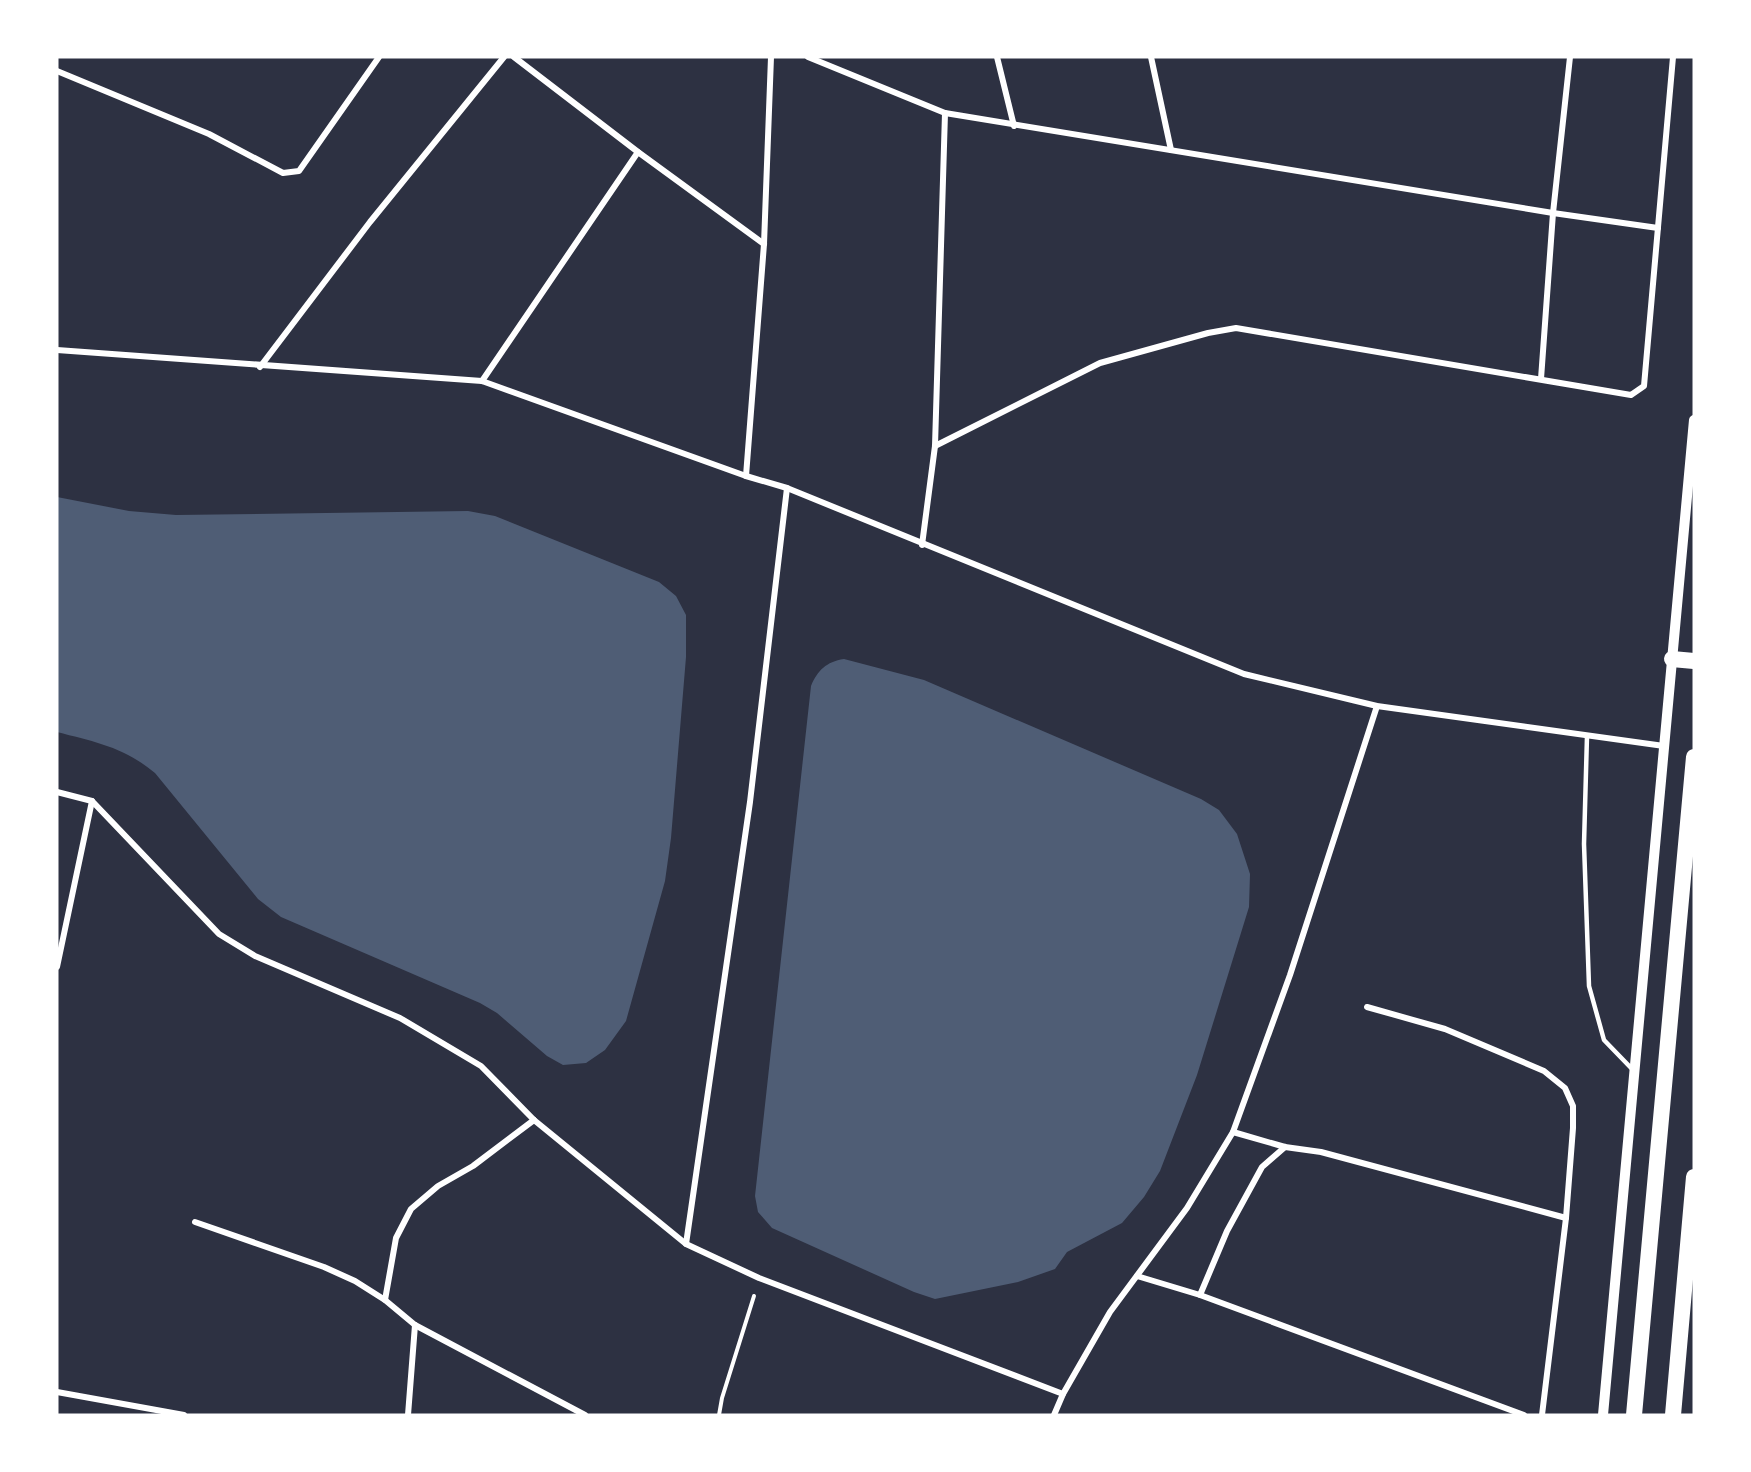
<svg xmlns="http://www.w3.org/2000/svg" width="1751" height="1472" font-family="Raleway,sans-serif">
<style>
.water{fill:#4f5d75}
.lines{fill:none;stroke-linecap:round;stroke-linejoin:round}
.path{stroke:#fff;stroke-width:4}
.service{stroke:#fff;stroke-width:4.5}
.minor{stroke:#fff;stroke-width:6}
.tertiary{stroke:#fff;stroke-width:10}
.trunk{stroke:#fff;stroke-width:16}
</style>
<rect width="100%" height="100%" fill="#2d3142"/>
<g class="water">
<path d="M57,497l72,14 47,4 292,-4 27,5 164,66 17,14 10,19v42l-15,181 -6,43 -39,140 -21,29 -19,13 -23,2 -16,-9 -50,-43 -17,-10 -199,-86 -23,-18 -103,-126c-31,-26 -60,-31 -98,-41z"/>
<path d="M844,659l80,21 277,119 18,11 18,24 13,40 -1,33 -52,168 -37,96 -16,26 -22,26 -55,29 -12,17 -37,13 -83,17 -21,-7 -142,-64 -14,-16 -3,-16 56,-510c7,-16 15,-24 33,-27z"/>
</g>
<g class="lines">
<path class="path" d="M719,1415l3,-17 32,-102"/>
<path class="service" d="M1587,736l-3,108 5,142 15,54 30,31"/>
<g class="minor">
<path d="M514,57l124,95 126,92"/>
<path d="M808,57l137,56 608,100 105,15"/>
<path d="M997,57l17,69"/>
<path d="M1151,57l20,93"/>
<path d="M57,71l152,63 74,39 16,-2 80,-114"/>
<path d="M57,350l425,31 264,95 41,12 457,186 133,32 287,40"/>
<path d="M260,367l110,-145 134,-165"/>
<path d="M1541,379l12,-166 17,-156"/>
<path d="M482,381l156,-229"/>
<path d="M935,446l165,-83 108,-30 28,-5 395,67 13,-9 29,-329"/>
<path d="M746,476l18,-232 7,-187"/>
<path d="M922,545l13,-99 10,-333"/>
<path d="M57,792l35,9 127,133 36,22 145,62 81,48 53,54 152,124 73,34 304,116"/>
<path d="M57,967l35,-166"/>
<path d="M1367,1007l78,22 99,42 21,17 8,18v22l-7,90 -24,197"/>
<path d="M1233,1132l52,15 36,5 245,66"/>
<path d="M195,1222l129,45 31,14 30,19 30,25 170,90"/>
<path d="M686,1244l64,-442 37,-314"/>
<path d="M1137,1276l63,19 324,120"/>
<path d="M1200,1295l27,-64 35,-64 23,-20"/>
<path d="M385,1300l11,-62 15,-29 27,-23 35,-20 61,-46"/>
<path d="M57,1392l127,23"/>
<path d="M408,1415l7,-90"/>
<path d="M1054,1415l9,-21 47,-82 77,-104 46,-76 57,-157 87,-269"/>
</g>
<path class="tertiary" d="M1603,1415l91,-995"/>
<g class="trunk">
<path d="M1672,659l22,2"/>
<path d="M1634,1415l60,-658"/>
<path d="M1673,1415l21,-238"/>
</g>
</g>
<rect width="1751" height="1472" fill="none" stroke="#ffffff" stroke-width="117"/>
</svg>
